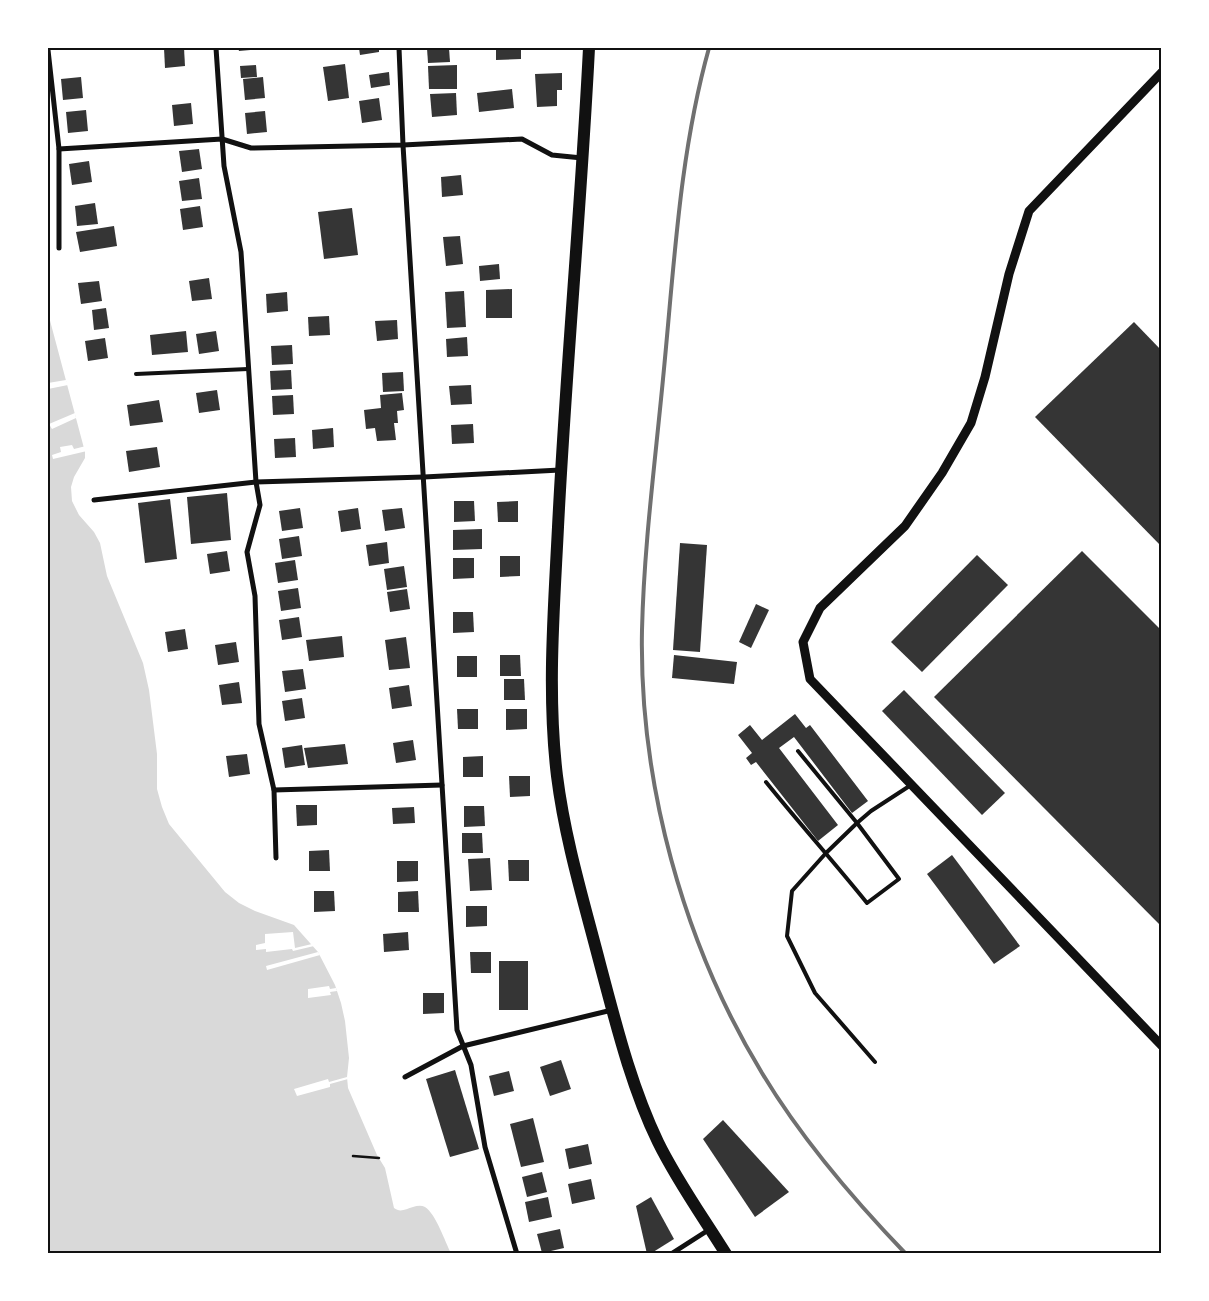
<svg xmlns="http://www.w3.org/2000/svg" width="1209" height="1301" font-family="Literata,serif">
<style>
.water{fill:#d9d9d9}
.pier{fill:#fff}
.building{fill:#353535}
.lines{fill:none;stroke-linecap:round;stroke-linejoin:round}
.path{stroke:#111;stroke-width:2.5}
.service{stroke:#111;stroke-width:4}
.minor{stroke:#111;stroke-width:5}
.tertiary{stroke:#111;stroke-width:9}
.primary{stroke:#111;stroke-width:12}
.rail{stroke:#707070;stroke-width:4}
.neatline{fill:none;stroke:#111;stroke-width:2}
</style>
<rect width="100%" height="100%" fill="#fff"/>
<path class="water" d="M48,313l37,139v6l-11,19 -3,10 1,14 7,14 15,17 6,11 7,33 36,87 6,27 8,64v35l5,18 7,17 56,68 14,11 16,8 39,14 24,27 17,33 6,18 4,18 4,37 -2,19 1,11 29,67 8,13 9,40c6,5 12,1 19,-1 4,-1 8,-2 12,0 11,7 20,35 26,46h-403z"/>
<g class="pier">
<path d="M66,380l2,5 -20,4v-6z"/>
<path d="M75,413l1,5 -24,11 -3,-5z"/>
<path d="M72,445l2,4 12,-3 1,5 -34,8 -1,-4 9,-3 -1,-5z"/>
<path d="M293,932l2,16 17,-4 2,2 -21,5 -1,-2 -26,3v-3l-10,1v-5l9,-2v-9z"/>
<path d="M318,952l2,3 -53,15 -1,-4z"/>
<path d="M329,986l1,3 6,-1 1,3 -7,1 1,3 -23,3v-9z"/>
<path d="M347,1077l1,2 -18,5v3l-33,9 -3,-7 34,-10 1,3z"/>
</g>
<g class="building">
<path d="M164,48h20l1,18 -20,2z"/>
<path d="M238,48h22v1l-21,2z"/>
<path d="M359,48h20v4l-19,3z"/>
<path d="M427,48h22l1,14 -22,1z"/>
<path d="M496,48h25v11l-25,1z"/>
<path d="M345,64l4,34 -21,3 -5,-34z"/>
<path d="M256,65l1,12 -16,1 -1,-12z"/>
<path d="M457,65v24h-28l-1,-23z"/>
<path d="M389,72l1,13 -19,3 -2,-13z"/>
<path d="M562,73v17h-5v16l-20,1 -2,-33z"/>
<path d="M81,77l2,21 -20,2 -2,-21z"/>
<path d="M263,77l2,21 -20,2 -2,-21z"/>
<path d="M512,89l2,19 -35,4 -2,-19z"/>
<path d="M456,93l1,22 -25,2 -2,-23z"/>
<path d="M379,98l3,22 -20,3 -3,-22z"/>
<path d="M191,103l2,21 -19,2 -2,-21z"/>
<path d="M86,110l2,21 -20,2 -2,-21z"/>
<path d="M265,111l2,21 -20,2 -2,-21z"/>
<path d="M199,149l3,20 -20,3 -3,-21z"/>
<path d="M89,161l3,21 -20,3 -3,-21z"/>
<path d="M461,175l2,20 -21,2 -1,-20z"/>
<path d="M199,178l3,21 -20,2 -3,-20z"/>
<path d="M95,203l3,21 -21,2 -2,-20z"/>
<path d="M200,206l3,21 -20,3 -3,-21z"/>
<path d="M352,208l6,47 -34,4 -6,-47z"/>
<path d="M114,226l3,20 -37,6 -4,-20z"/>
<path d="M460,236l3,28 -17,2 -3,-29z"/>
<path d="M499,264l1,15 -20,2 -1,-15z"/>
<path d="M209,278l3,21 -20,2 -3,-20z"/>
<path d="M99,281l3,20 -21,3 -3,-21z"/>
<path d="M512,289v29h-26v-28z"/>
<path d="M464,291l2,36 -19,1 -2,-36z"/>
<path d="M287,292l1,19 -21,2 -1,-19z"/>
<path d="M106,308l3,20 -15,2 -2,-20z"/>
<path d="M329,316l1,19 -21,1 -1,-19z"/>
<path d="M397,320l1,19 -21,2 -2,-20z"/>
<path d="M1134,322l28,29v196l-127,-130z"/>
<path d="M186,331l2,21 -36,3 -2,-20z"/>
<path d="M216,331l3,20 -20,3 -3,-20z"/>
<path d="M467,337l1,19 -21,1 -1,-18z"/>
<path d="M105,338l3,20 -20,3 -3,-20z"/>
<path d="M292,345l1,19 -21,1 -1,-19z"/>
<path d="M291,370l1,19 -21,1 -1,-19z"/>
<path d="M403,372l1,19 -21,1 -1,-19z"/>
<path d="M471,385l1,19 -21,1 -2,-19z"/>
<path d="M217,390l3,20 -21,3 -3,-20z"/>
<path d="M402,393l2,17 -7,1 1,12h-4l2,17 -19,1 -2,-13 -9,1 -2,-19 17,-2 -1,-13z"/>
<path d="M293,395l1,19 -21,1 -1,-19z"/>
<path d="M159,400l4,22 -33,4 -3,-21z"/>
<path d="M473,424l1,19 -22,1 -1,-19z"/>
<path d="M333,428l1,19 -21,2 -1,-19z"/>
<path d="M295,438l1,19 -21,1 -1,-19z"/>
<path d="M157,447l3,20 -31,5 -3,-21z"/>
<path d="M227,493l4,47 -40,4 -4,-47z"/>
<path d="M170,499l7,60 -32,4 -7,-60z"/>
<path d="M454,501h20l1,20 -21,1z"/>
<path d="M518,501v21h-20l-1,-20z"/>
<path d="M300,508l3,20 -21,3 -3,-20z"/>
<path d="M358,508l3,21 -20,3 -3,-21z"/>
<path d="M402,508l3,20 -20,3 -3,-21z"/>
<path d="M482,529v20l-29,1v-20z"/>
<path d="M299,536l3,20 -20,3 -3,-20z"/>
<path d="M387,542l2,21 -20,3 -3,-21z"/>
<path d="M680,543l27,2 -7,107 -27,-2z"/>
<path d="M227,551l3,20 -20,3 -3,-20z"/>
<path d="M1082,551l80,80v296l-228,-230z"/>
<path d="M977,555l31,30 -86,87 -31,-30z"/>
<path d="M500,556h20v20l-20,1z"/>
<path d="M453,558h21v20l-21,1z"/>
<path d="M295,560l3,20 -20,3 -3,-20z"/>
<path d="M404,566l3,21 -20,3 -3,-21z"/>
<path d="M298,588l3,20 -20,3 -3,-20z"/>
<path d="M407,589l3,20 -20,3 -3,-20z"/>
<path d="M756,604l13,6 -18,38 -12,-6z"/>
<path d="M453,612h20l1,20 -21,1z"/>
<path d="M299,617l3,20 -20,3 -3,-20z"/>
<path d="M185,629l3,20 -20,3 -3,-20z"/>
<path d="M342,636l2,21 -35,4 -3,-21z"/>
<path d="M406,637l4,31 -21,2 -4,-30z"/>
<path d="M236,642l3,20 -21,3 -3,-20z"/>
<path d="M500,655h20l1,21h-21z"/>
<path d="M674,655l63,7 -3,22 -62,-6z"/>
<rect x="457" y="656" width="20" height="21"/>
<path d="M303,669l3,20 -21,3 -3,-21z"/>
<path d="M504,679h20l1,21h-21z"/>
<path d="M239,682l3,21 -20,2 -3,-20z"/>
<path d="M409,685l3,21 -20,3 -3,-21z"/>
<path d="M904,690l101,103 -23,22 -100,-104z"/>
<path d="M302,698l3,20 -20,3 -3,-20z"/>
<path d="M457,709h21v20h-20z"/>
<path d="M506,709h21v20l-21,1z"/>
<path d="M795,714l11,14 4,-3 58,76 -16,12 -58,-76 -15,11 59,77 -20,16 -62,-79 -5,3 -5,-7 6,-5 -14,-18 12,-10 12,15z"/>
<path d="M413,740l3,20 -20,3 -3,-20z"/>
<path d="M345,744l3,20 -40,4 -4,-20z"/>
<path d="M302,745l3,20 -20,3 -3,-20z"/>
<path d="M247,754l3,20 -21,3 -3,-21z"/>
<path d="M483,756v21h-20v-20z"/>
<path d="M509,776h21v20l-20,1z"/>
<path d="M296,805h21v20l-20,1z"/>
<path d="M464,806h20l1,20 -21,1z"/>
<path d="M414,807l1,16 -22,1 -1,-16z"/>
<path d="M462,833h20l1,20h-21z"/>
<path d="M329,850l1,21h-21v-20z"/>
<path d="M952,855l68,91 -26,18 -67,-90z"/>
<path d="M490,858l2,32 -22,1 -2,-32z"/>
<path d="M508,860h21v21h-20z"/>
<path d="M397,861h21v20l-21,1z"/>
<path d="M314,891h20l1,20 -21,1z"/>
<path d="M418,891l1,21h-21v-20z"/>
<path d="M466,906h21v20l-21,1z"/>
<path d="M408,932l1,18 -25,2 -1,-18z"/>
<path d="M470,952h21v21h-20z"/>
<rect x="499" y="961" width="29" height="49"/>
<path d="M423,993h21v20l-21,1z"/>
<path d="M561,1060l10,29 -21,7 -10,-29z"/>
<path d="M455,1070l24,79 -29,8 -24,-78z"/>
<path d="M509,1071l5,20 -20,5 -5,-20z"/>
<path d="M533,1118l11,44 -23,5 -11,-43z"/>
<path d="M723,1120l66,72 -34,25 -52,-78z"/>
<path d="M588,1144l4,20 -23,5 -4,-20z"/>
<path d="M542,1172l5,20 -20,5 -5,-20z"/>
<path d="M591,1179l4,20 -23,5 -4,-20z"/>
<path d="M548,1197l4,20 -23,5 -4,-20z"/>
<path d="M651,1197l23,42 -24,15h-3l-11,-48z"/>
<path d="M560,1229l4,19 -22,5 -5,-19z"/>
</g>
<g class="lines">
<path class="path" d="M353,1156l26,2"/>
<g class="service">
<path d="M136,374l112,-5"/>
<path d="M766,782c33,41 68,80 101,121l32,-24 -42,-56 -59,-72"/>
<path d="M875,1062l-60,-69 -28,-57 5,-45 34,-38 31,-30 14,-12 40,-26"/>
</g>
<g class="minor">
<path d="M216,48l8,118 17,86 15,230 4,23 -13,47 8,44 4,128 15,66 2,68"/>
<path d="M399,48l4,97 54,885 14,35 14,82 32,107"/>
<path d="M48,50l11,99v99"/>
<path d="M59,149l163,-10 29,9 152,-3 119,-6 30,16 30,3"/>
<path d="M94,500l162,-18 168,-5 136,-7"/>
<path d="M274,790l168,-5"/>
<path d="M405,1077l58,-31 149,-36"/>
<path d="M671,1254l39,-25"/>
</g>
<path class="tertiary" d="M1162,72l-133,139 -20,63 -24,103 -14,46 -29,50 -37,53 -85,82 -17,34 7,37 352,367"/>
<path class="primary" d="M589,48c-8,159 -23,319 -31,479 -4,82 -11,166 -1,249 8,64 27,126 43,188 16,60 31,122 58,178 19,39 45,75 68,112"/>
<path class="rail" d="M709,48c-30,107 -35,221 -46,331 -8,84 -19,167 -21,251 -3,152 41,313 120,443 39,65 91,126 144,181"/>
</g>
<rect width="1209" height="1301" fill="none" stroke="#ffffff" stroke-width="98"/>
<rect x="49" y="49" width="1111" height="1203" class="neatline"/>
</svg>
